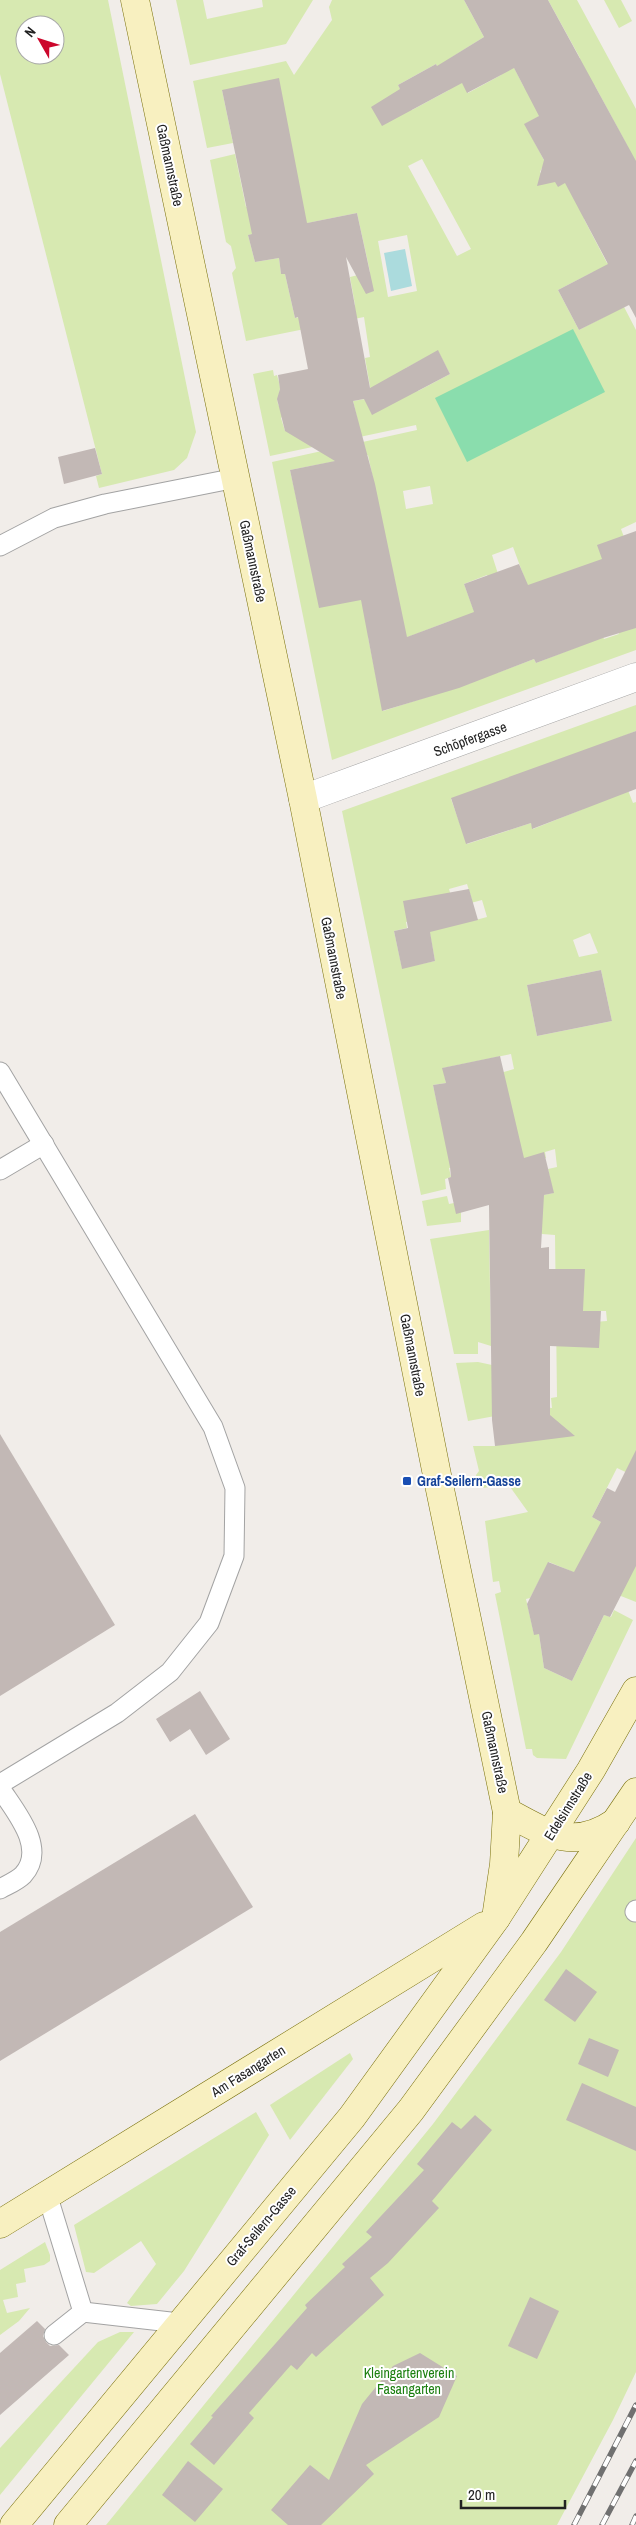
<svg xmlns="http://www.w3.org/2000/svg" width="636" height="2525" font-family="'Archivo Narrow',sans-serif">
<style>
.grass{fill:#d7e9b1;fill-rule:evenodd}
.pitch{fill:#8addad}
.water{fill:#abdbdd}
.building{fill:#c2b8b5}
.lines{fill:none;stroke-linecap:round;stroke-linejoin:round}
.lane-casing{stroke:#a3a3a3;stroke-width:21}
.street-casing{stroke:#a3a3a3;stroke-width:29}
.secondary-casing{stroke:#786f09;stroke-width:29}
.lane{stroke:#fff;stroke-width:19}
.street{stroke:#fff;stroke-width:28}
.secondary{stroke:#f8f0c0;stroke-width:28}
.rail-casing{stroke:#707070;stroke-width:5.5}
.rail{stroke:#fff;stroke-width:4;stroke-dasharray:11;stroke-linecap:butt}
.transit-dot{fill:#1a4fb4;stroke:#fff;stroke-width:2}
.labels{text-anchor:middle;stroke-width:4;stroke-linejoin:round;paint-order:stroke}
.street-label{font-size:14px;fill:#222;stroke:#fff}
.transit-label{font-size:14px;font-weight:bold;fill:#164399;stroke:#fff;text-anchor:start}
.park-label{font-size:14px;fill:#1c7f10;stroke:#fff}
</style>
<rect width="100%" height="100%" fill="#f1ede9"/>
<g class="grass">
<path d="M0,0h108l88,432 -9,26 -13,12 -75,18 -3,-12 6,-2 -102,-400zM25,25h30v30h-30z"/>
<path d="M176,0h27l4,19 56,-12 -1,-7h51l-27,44 -96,21z"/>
<path d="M332,0h132l20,37 -35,22 19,34 33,-18 9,-15 14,27 56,-29 -32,-58h29l59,109v82l-52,28 23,44 29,-16 -13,58 13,25v192l-15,7 15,41v80l-304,110 -60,-298 145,-32 -1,-5 -146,31 -17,-82 20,-4 1,6 3,-1c1,4 3,9 3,13 -1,12 -7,14 5,25l-4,5 4,13 73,-9 -5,-21 19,-3 -7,-40 5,-1 -6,-40 -118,24 -14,-68 4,-5 -5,-22 -5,-4 -16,-82 25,-6 11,53 55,-11 -79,-106 11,53 -26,5 -14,-67 93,-20 8,14 38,-55 -3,-13zM436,64l13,26 -37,20 -14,-25zM595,86l33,61 -80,36 -8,-11 2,-4 4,-4 -21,-40zM422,159l49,90 -14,7 -49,-90zM357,213l13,59 -20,5 5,28 -60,13 -10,-44h-4l-2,-16 -24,4 -7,-27zM407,235l10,56 -29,6 -10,-56zM593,272l11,45 -25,13 -21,-40zM438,351l12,23 -32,17 -12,-23zM368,455l29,137 -97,-77 -10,-45zM430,486l3,18 -27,5 -3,-18zM513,547l17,46 88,38 1,3 -15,5 -1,-2 -67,26 -2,-4 -37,14 -33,-89 23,-9 2,4 10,-2 -7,-22zM450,621l21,62 -88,28 -15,-74 32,3z"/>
<path d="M604,0h17l11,21 -13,7z"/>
<path d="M636,705v26l-27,11 24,61 3,-1v675l-19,-9 -25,49 9,5 35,35v45l-58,-23 -5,-7 -24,-10 -19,36 -4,1 8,35h5l5,34 28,13 32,-66 7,2 3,-7 19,10 -67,139 -29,-1 -4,-3 -1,-6h-6l-31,-155 6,-2 -2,-11 -6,1 -8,-61 43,-9 -20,-28 -25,4 -1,-7 -5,1 -1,-7 3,-4 -6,-25h22l49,-39 8,1 -1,-10 6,-1 -2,-162 -13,-1 -34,-31 45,-10 -5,-24 9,-2 -2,-18 -10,3 1,6 -76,16 -3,-11 -18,5 2,9 -6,2 1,10 -25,6 -79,-384zM514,777l69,32 -50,20 -2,-6 -64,21 -16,-45zM467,884l5,16 -18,6 -5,-17zM482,900l5,17 -15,4 -5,-17zM427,918l8,43 -33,7 -8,-37 13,-3 -1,-6zM590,933l8,20 -19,4 -6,-17zM601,970l11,51 -75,15 -10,-51zM511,1054l3,15 -21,6 -50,55 -10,-45 13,-2 -3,-15zM594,1311h12l1,10 -13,1z"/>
<path d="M447,1196l2,8 5,-1 7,9v10l-34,4 -5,-25z"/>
<path d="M489,1230l2,116 -13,-4v12h-24l-24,-115z"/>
<path d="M478,1362l14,3v43l3,1v7l-27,5 -12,-58z"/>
<path d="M636,1838v534l-23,48 -56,105h-451l327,-401 128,-172z"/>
<path d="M350,2053l3,6 -63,81 -20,-35z"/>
<path d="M256,2112l13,23 -85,136 -27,33 -26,2 -4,-3 29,-39 -15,-23 -47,32 -8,-1 -12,-47z"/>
<path d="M45,2242l5,13v6l-6,4 -20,4 2,13 -10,2 2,13 -15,3 4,13 23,-5 -11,13 -19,14v-65z"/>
<path d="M120,2332h14l-134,163v-47l98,-106z"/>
</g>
<path class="pitch" d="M573,329l32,63 -138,70 -32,-64z"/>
<path class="water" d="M405,249l7,37 -21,5 -7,-38z"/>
<g class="building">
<path d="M464,0h84l88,161v157l-7,-13 -50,25 -21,-40 50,-26 -43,-81 -7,4 -3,-5 -18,4 7,-26 -20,-36 15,-8 -25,-48 -47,25 -5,-10 -80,43 -11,-19 29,-18 -2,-4 38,-21 1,2 47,-29z"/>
<path d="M279,78l28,145 50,-10 17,78 -8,3 -20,-37 24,131 68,-38 12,24 -78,41 -8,-16 -11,2 22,83 32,153 67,-25 -10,-28 55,-20 9,21 74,-26 -5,-14 39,-14v97l-33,10 -67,25 -2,-4 -75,29 -77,23 -21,-111 -42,8 -29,-138 45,-9 -50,-30 -8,-32 3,-10 -2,-14 30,-6 -10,-52 -3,1 -10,-44h-4l-2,-16 -24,4 -7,-27 4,-1 -30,-144z"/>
<path d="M95,448l7,26 -38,10 -6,-27z"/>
<path d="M636,731v58l-104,40 -1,-6 -65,21 -15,-46z"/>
<path d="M469,889l9,31 -48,12 5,29 -33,8 -8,-38 14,-3 -5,-27z"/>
<path d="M601,970l11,51 -75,15 -10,-51z"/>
<path d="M500,1056l24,102 20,-6 10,41 -10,2 -3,53 8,-1v22h36l-2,42h18l-2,37 -49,-2v69l25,21 -80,10 -3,-26 -3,-215 -33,9 -8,-36 3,-1 -1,-10 -17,-82 13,-2 -4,-15z"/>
<path d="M0,1434l115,191 -115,71z"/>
<path d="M636,1450v116l-26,51 -6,-2 -32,66 -28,-13 -5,-34 -5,1 -7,-31 21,-42 26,10 27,-50 -9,-5 15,-29 8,4z"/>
<path d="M200,1691l30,48 -24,16 -16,-26 -20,13 -14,-23z"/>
<path d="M195,1814l58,93 -253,154v-129z"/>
<path d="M566,1969l31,23 -22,30 -31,-22z"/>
<path d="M589,2038l30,12 -11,27 -30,-13z"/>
<path d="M582,2083l54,24v44l-70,-31z"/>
<path d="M475,2115l17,15 -60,71 7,7 -51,55 -18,15 14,17 -68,62 -4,-4 -15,17 -6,-5 -42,48 5,5 -40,47 -24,-21 23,-27 -2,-1 96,-108 -2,-3 40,-38 -3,-3 30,-27 -6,-5 58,-62 -7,-6 35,-42 9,7z"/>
<path d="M530,2297l29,14 -22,48 -29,-13z"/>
<path d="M37,2321l8,8 -2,7 3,6 4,4 9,-1 10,10 -69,60v-62z"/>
<path d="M420,2353l37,23 -18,41 -73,48 8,9 -53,51h-33l-17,-15 39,-45 19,15 33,-76 31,-38z"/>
<path d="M188,2461l35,28 -28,33 -33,-27z"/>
</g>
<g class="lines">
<g class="lane-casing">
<g id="lane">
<path d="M0,546l54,-28 51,-14 131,-26"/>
<path d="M0,1072l213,355 22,61 -1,68 -25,67 -39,49 -53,41 -117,71"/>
<path d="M0,1170l44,-26"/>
<path d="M0,1788c14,22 48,60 23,87 -6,6 -16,10 -23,14"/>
<path d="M635,1912l1,-2"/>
<path d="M47,2194l36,118"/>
<path d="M54,2335l29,-23 96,11"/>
</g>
</g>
<g class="street-casing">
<path id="street" d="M303,799l333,-122"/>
</g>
<g class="secondary-casing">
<g id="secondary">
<path d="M135,0l168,799 134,676 70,337 -3,52 -8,54"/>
<path d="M507,1812c40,22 67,39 109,10"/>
<path d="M0,2224l484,-298"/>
<path d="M14,2525l338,-408 144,-199 95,-148 45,-79"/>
<path d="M68,2525l343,-415 123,-168 102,-150"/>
</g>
</g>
<use href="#lane" class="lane"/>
<use href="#street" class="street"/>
<use href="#secondary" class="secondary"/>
<g class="rail-casing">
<g id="rail">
<path d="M574,2525l62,-120"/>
<path d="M602,2525l34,-64"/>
<path d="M632,2525l4,-9"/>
</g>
</g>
<use href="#rail" class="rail"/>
</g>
<rect class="transit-dot" x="402" y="1476" width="10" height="10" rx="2.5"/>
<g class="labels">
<g class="street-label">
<text transform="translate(170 165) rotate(78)" y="5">Gaßmannstraße</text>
<text transform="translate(253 561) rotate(78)" y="5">Gaßmannstraße</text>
<text transform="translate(470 739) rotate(-20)" y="5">Schöpfergasse</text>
<text transform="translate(334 958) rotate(79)" y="5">Gaßmannstraße</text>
<text transform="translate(413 1355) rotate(79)" y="5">Gaßmannstraße</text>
<text transform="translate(495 1752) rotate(78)" y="5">Gaßmannstraße</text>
<text transform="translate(568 1806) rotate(-58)" y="5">Edelsinnstraße</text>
<text transform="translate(248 2071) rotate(-32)" y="5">Am Fasangarten</text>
<text transform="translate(261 2226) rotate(-50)" y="5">Graf-Seilern-Gasse</text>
</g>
<g class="transit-label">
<text x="417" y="1486">Graf-Seilern-Gasse</text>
</g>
<g class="park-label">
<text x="409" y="2378">Kleingartenverein<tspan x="409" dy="16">Fasangarten</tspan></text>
</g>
</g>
<g transform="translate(40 40) rotate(309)"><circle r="24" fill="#ffffff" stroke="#a7a7a7"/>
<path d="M0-4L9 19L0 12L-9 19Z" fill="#cc072c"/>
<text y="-8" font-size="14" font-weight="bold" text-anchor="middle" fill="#222222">N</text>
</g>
<path d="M461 2500v8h104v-8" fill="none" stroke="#222222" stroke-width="2.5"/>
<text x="468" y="2500" font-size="15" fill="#222222" stroke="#ffffff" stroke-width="4" paint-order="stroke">20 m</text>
</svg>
